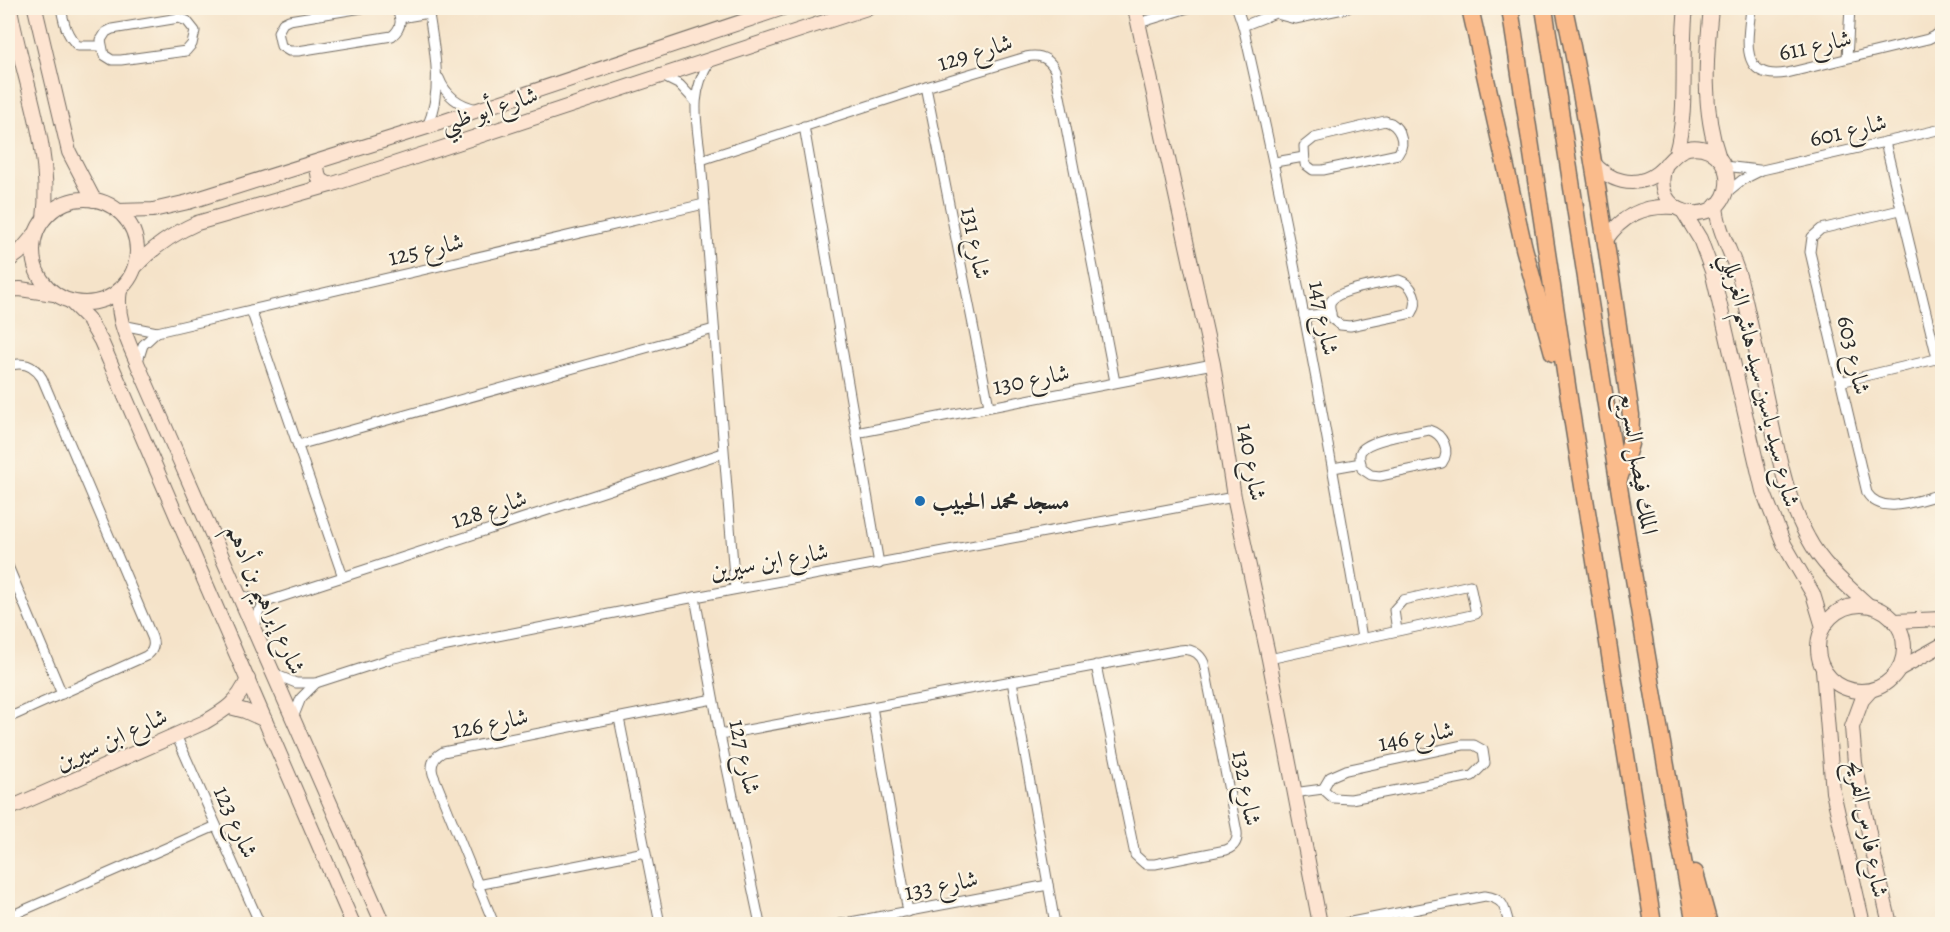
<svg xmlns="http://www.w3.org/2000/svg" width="1950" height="932" font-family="Alegreya,Amiri,serif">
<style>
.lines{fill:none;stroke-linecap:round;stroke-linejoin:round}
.street-casing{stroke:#726b62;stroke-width:11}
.secondary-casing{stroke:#726b62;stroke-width:16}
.highway-casing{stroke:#726b62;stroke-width:19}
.street{stroke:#fff;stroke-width:9}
.secondary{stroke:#fde4d1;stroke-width:14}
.highway{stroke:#fabb8b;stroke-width:16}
.poi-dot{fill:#1f6fb2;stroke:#fcf5e5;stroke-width:2}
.labels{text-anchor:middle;stroke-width:4.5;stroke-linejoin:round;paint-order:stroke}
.street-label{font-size:24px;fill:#2b2b2b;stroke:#fcf5e5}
.poi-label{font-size:24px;font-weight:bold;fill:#2b2b2b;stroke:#fcf5e5;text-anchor:start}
</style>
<rect width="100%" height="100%" fill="#fcf5e5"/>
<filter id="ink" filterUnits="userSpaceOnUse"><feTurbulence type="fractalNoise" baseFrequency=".0167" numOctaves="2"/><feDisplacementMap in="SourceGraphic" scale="12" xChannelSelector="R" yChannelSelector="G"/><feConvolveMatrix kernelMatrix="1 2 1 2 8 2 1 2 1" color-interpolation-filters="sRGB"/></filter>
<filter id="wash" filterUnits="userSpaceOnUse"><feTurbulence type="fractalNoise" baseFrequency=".008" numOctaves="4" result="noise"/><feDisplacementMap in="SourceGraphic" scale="24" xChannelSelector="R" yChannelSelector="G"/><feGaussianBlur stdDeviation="1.35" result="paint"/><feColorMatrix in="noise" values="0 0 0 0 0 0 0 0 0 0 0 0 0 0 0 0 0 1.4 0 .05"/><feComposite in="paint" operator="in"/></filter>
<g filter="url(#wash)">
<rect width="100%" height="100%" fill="#f5e3c9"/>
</g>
<g filter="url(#ink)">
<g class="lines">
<g class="street-casing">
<g id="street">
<path d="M61,8c3,15 5,27 17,38h23"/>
<path d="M362,8l-73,12 -6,3 -5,9 3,14 8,5h9l94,-15c10,-8 11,-19 2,-28"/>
<path d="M1237,8l6,18c47,203 84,407 119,612"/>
<path d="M1277,8l3,7 15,4 53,-11"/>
<path d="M1751,8c-3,31 -13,73 36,65l141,-34 14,-7"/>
<path d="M179,18l8,3 8,10 -3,13 -6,7 -65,9h-9l-8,-5 -3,-15 5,-8 6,-3z"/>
<path d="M400,18l29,-5"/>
<path d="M1139,23l49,-15"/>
<path d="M1243,26l35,-14"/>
<path d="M1847,58l3,-50"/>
<path d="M711,60c-23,33 -14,63 -10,100l34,429"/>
<path d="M662,76l18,9 15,16"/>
<path d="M439,78c7,18 21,28 39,31"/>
<path d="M926,87l63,319"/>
<path d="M1385,121c14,3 22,21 13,33l-75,16h-10l-8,-6 -1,-18 10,-8z"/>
<path d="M804,126l75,438"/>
<path d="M427,127c17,-39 7,-79 1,-119"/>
<path d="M1885,142l52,216"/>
<path d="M701,160l225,-73 100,-30c14,-3 23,1 29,13l60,312"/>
<path d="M1275,162l29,-5"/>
<path d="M1724,166l35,4"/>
<path d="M1726,193l16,-13 20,-10 180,-41"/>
<path d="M1900,210l-79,19 -9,8 -2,15 57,241c15,24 53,6 75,1"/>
<path d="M1399,280c14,4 21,22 13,33l-62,13 -10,-1 -8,-6c-1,-5 -4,-13 -1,-18 8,-12 53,-18 68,-21z"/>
<path d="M251,310l92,267"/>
<path d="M1304,316l27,-3"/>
<path d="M122,325l35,7 547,-128"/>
<path d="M138,361l5,-16 14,-13"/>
<path d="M8,366c14,-5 26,-1 34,12l110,259c3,8 1,15 -6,19l-138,62"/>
<path d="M1840,382l100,-24"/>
<path d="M1429,430c14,4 22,21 13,33l-62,13 -9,-1 -9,-6c-1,-5 -4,-13 -1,-18 8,-12 54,-18 68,-21z"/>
<path d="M856,433l357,-69"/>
<path d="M298,445l416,-116"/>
<path d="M1333,468l28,-5"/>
<path d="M8,566l54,128"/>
<path d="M240,595l26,7 457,-149"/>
<path d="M695,597l25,138 40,189"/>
<path d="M255,629l3,-16 8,-11"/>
<path d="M1269,659l207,-45 -6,-29 -67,15 -9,10 3,21"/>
<path d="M273,670l6,6 17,7h20l74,-24 42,-10 263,-52 539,-100"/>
<path d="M1012,681l43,243"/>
<path d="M872,707l36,205"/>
<path d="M293,718l8,-20 15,-15"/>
<path d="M619,718l41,206"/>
<path d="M176,735l84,189"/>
<path d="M720,735c153,-28 307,-57 460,-85 11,-2 20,3 24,13l33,169c1,9 -3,15 -11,18l-71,14h-10l-10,-9 -39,-190"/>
<path d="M1463,745h11l9,5 2,13 -13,13 -121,23 -18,-1 -10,-9 7,-12 16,-7z"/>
<path d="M1293,793l30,-4"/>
<path d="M477,885l168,-33"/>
<path d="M1407,911l3,13"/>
<path d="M8,917l208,-91"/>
<path d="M494,924l-61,-150c-3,-10 1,-17 10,-22l270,-53"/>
<path d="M840,924l208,-39"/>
<path d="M1341,924l144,-28c20,3 19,11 24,28"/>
</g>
</g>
<g class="secondary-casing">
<g id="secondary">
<path d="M10,8c12,70 43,139 34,211"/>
<path d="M35,8l34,144 25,48"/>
<path d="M1135,8l78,356 21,133 35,162 51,265"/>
<path d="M1711,8c-5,49 -9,102 8,150"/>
<path d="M1676,153c13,-46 4,-98 10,-145"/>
<path d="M320,161l-3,6 2,12 11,6"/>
<path d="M1592,161c16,20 43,29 65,12 15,-12 22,-30 45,-25 10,2 19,10 23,20 3,8 3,15 1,23 -11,39 -80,24 -60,-27"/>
<circle cx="85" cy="251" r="52"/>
<path d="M1716,205c2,30 20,53 26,82 10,43 19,86 28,129 9,42 17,84 38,122 14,27 38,47 60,67"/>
<path d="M118,211l35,-1 35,-8 239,-75 356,-119"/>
<path d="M1683,211l17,28 12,32 51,220 21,53 29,50 10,33"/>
<path d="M1605,241c17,-26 39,-36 69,-34"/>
<path d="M8,261l11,-8 15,-18"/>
<path d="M135,267c18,-20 37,-33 62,-44l133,-38 537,-177"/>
<path d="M8,290l12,-1 34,5"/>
<path d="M120,290c-5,27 8,51 18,75l245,559"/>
<path d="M70,301l18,18 13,22 252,583"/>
<circle cx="1861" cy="648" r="43"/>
<path d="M1895,621l47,-2"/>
<path d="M1823,669l10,123 30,132"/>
<path d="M1899,669l43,-24"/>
<path d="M1870,691l-8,9 -10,27 3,36 17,85 18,76"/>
<path d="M230,707l15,4 20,9"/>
<path d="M8,809l197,-87c22,-13 32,-19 43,-43"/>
</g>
</g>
<g class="highway-casing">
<g id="highway">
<path d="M1470,8l54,240 29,105"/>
<path d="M1510,8l60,397 83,519"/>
<path d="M1544,8c48,306 93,612 151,916"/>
<path d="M1564,8c29,134 47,271 67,407l-1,29 -12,38"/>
<path d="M1695,873l14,51"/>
</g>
</g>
<use href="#street" class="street"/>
<use href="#secondary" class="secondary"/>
<use href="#highway" class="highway"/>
</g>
</g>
<circle class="poi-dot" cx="920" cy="501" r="6"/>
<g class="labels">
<g class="street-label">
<text transform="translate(1815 45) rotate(-12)" y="8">شارع 611</text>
<text transform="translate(975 52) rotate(-17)" y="8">شارع 129</text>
<text transform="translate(489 109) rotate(-18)" y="8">شارع أبو ظبي</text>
<text transform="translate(1848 130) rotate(-13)" y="8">شارع 601</text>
<text transform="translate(976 243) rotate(79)" y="8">شارع 131</text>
<text transform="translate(426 249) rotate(-13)" y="8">شارع 125</text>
<text transform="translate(1324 318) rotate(79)" y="8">شارع 147</text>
<text transform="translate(1854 355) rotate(77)" y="8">شارع 603</text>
<text transform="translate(1031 379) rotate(-11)" y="8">شارع 130</text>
<text transform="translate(1761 380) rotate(76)" y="8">شارع سيد ياسين سيد هاشم الغربللي</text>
<text transform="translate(1252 462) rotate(80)" y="8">شارع 140</text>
<text transform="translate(1639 463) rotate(81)" y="8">الملك فيصل السريع</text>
<text transform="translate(489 509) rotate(-18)" y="8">شارع 128</text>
<text transform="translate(769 561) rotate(-10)" y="8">شارع ابن سيرين</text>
<text transform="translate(266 599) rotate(66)" y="8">شارع إبراهيم بن أدهم</text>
<text transform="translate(490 723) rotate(-11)" y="8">شارع 126</text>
<text transform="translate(1416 736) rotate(-11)" y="8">شارع 146</text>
<text transform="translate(111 739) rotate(-24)" y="8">شارع ابن سيرين</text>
<text transform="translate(745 757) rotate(78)" y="8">شارع 127</text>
<text transform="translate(1247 788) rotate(80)" y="8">شارع 132</text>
<text transform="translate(236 822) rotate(66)" y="8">شارع 123</text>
<text transform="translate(1868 829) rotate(79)" y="8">شارع فارس الفريح</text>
<text transform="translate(941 885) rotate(-11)" y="8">شارع 133</text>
</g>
<g class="poi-label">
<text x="932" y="509">مسجد محمد الحبيب</text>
</g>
</g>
<rect width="1950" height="932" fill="none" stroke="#fcf5e5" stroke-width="30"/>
</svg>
